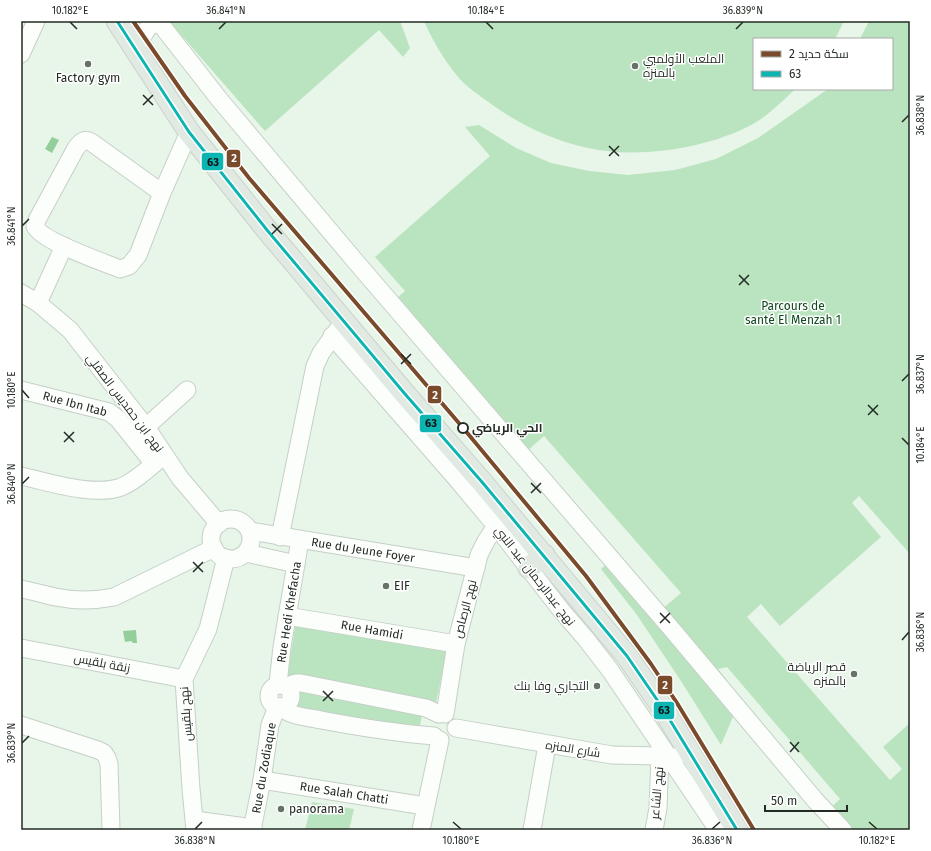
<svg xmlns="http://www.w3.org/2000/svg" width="931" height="851" font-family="'Fira Sans',Cairo,sans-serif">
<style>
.green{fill:#bae4bf}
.water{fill:#93ce9b}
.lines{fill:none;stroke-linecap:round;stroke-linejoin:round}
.minor-casing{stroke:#c5d0c6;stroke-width:19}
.major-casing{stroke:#cbd1cb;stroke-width:23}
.minor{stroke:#fcfefc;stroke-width:17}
.major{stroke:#e0eae2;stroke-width:21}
.bus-1-casing{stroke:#fff;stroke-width:6}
.bus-1{stroke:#0cb5b2;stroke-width:3}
.rail-1-casing{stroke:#fff;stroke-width:7}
.rail-1{stroke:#7a4b2a;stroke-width:4}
.ticks{fill:none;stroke:#222b23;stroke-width:1.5}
.poi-dot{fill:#677268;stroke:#fff;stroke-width:1.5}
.stop-dot{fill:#fff;stroke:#222b23;stroke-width:2}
.labels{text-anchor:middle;stroke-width:3;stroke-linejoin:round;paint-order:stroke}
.poi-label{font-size:12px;fill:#222b23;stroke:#fff;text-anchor:start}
.park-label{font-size:12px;fill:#0e481c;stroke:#fff}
.street-label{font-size:12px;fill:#222b23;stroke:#fff}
.stop-label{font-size:12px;font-weight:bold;fill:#222b23;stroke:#fff;text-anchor:start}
.line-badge{stroke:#fff;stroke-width:1.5}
.badge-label{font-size:11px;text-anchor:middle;font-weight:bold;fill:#fff}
.pale-badge-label{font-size:11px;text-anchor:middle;font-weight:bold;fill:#111}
.neatline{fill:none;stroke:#222b23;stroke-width:1.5}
.ticks-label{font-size:10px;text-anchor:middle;fill:#222b23}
</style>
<rect width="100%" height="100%" fill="#e8f5e9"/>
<g class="green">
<path d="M169,21h231l10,27 -7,9 -24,-27 -114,101z"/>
<path d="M424,21h420l-9,18h-81v50h41c-12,12 -28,27 -42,35 -46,25 -115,35 -165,24 -34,-7 -66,-22 -94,-42 -12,-9 -30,-20 -39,-33 -10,-12 -25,-37 -31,-52z"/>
<path d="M869,21h41v533l-51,-58 -7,7 29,34 -101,89 -19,-22 -14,13 143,163 12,-11 -19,-22 27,-24v107h-73l-14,-15 17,-16 -113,-132 -9,2 26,33 -9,10 -14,33 -40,-64 -44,-66 -36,-46 7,-6 46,53 27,-23 -137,-157 -17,15 -130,-153 8,-7 -30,-34 115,-101 -25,-29 14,-2 37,23 35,15 38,8 39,4 47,-5 41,-11 42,-21 70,-49h64v-50h-32z"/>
<path d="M296,622l151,28 -11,53 -149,-26z"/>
<path d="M292,686l130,29 -2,10 1,8 -134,-25c8,-7 8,-12 5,-22z"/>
<path d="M312,802l42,7 -5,21h-44z"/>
</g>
<g class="water">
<path d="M52,137l7,3 -7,13 -7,-4z"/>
<path d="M136,630l1,13h-4l-2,-2 -6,1 -2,-11z"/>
</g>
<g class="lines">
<g class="minor-casing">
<g id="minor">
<path d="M135,49l14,-23 5,-3 8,3 57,73 137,163 319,371 140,167 28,30"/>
<path d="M21,54l15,-33"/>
<path d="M162,193l-71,-51c-7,-4 -10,0 -15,6l-39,72 -2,6c6,15 68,36 85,43l9,-3 9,-11 24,-62 27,-61"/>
<path d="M21,293l17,10 32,27 76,97 34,51 39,46"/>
<path d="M38,303l26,-57"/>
<path d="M332,336l123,141 41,49 65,84 25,29 24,31 108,160"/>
<path d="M21,390l88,22 9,7 36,45"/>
<path d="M146,427l41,-37"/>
<path d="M21,476c28,6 73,21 100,11 15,-6 29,-20 42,-31"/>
<circle cx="231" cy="539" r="20"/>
<path d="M250,531l226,37"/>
<path d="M280,537l35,-171 6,-13 18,-25"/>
<path d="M246,553l50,11"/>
<path d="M21,589c11,2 22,5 34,8 20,4 39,4 59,0l100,-49"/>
<path d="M287,616l169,28"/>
<path d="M21,648l163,31"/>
<path d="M278,684l4,-37 18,-107"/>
<circle cx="280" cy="696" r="11"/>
<path d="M287,686l9,-3h5l125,25 13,6"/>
<path d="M281,707c10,10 27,10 40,13 37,7 75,13 113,16"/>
<path d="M445,714l11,-70 23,-89 7,-14 10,-15 7,-6"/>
<path d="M21,725l77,25 6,3 3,5 2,6 2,66"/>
<path d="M456,728l156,27 48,1 10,2 6,-1"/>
<path d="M262,780l163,26"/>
<path d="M195,820l58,8"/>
<path d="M195,830l-4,-41 -7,-110 24,-50 18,-71"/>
<path d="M252,830l10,-50 8,-55 7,-18"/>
<path d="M421,830l19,-90"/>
<path d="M532,830l15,-85"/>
<path d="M654,830l4,-22 2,-52"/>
</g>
</g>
<g class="major-casing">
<g id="major">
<path d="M117,21l72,111 78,98 138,164 77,88 145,174 35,51 75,123"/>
<path d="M529,568l15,-13"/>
</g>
</g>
<use href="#minor" class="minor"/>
<use href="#major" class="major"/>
<g class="bus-1-casing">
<path id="bus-1" d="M117,21l72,111 78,98 138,164 77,88 145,174 35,51 75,123"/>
</g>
<use href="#bus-1" class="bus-1"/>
<g class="rail-1-casing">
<path id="rail-1" d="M133,21l52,75 64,82 215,251 122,147 65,88 26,39 77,127"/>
</g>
<use href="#rail-1" class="rail-1"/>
</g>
<path class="ticks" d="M70,22l7,7M486,22l7,7M219,29l7,-7M736,29l7,-7M143,95l10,10M143,105l10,-10M902,122l7,-7M609,146l10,10M609,156l10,-10M272,224l10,10M22,226l7,-7M272,234l10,-10M739,275l10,10M739,285l10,-10M401,354l10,10M401,364l10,-10M902,381l7,-7M22,390l7,8M868,405l10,10M868,415l10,-10M64,432l10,10M902,438l7,7M64,442l10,-10M531,483l10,10M22,484l7,-7M531,493l10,-10M193,562l10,10M193,572l10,-10M660,613l10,10M660,623l10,-10M902,640l7,-8M323,691l10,10M323,701l10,-10M790,742l9,10M22,743l7,-7M790,752l9,-10M453,822l8,7M869,822l8,7M195,829l7,-7M712,829l8,-7"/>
<g class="poi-dot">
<circle cx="88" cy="64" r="4"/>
<circle cx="635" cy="66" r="4"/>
<circle cx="386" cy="586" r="4"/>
<circle cx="854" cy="674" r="4"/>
<circle cx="597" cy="686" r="4"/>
<circle cx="281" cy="809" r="4"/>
</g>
<circle class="stop-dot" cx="463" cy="428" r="5"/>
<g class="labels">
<g class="poi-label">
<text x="643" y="63">الملعب الأولمبي<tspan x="643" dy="14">بالمنزه</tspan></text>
<text x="88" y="82" text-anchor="middle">Factory gym</text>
<text x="394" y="590">EIF</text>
<text x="846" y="671" text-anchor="end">قصر الرياضة<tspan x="846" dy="14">بالمنزه</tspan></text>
<text x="589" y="690" text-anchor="end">التجاري وفا بنك</text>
<text x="289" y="813">panorama</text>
</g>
<g class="park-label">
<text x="793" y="310">Parcours de<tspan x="793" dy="14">santé El Menzah 1</tspan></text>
</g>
<g class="street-label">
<text transform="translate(125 403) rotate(53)" y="4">نهج ابن حمديس الصقلي</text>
<text transform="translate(75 404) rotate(15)" y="4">Rue Ibn Itab</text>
<text transform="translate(363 550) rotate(9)" y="4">Rue du Jeune Foyer</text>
<text transform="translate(535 576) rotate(52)" y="4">نهج عبدالرحمان عبد النبي</text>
<text transform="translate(465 609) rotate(-75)" y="4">نهج الرصاص</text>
<text transform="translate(289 612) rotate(-81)" y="4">Rue Hedi Khefacha</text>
<text transform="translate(372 630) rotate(10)" y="4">Rue Hamidi</text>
<text transform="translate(102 663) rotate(11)" y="4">زنقة بلقيس</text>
<text transform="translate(186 714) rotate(-94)" y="4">نهج بلقيس</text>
<text transform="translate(573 749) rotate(9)" y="4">شارع المنزه</text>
<text transform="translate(264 768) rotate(-80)" y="4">Rue du Zodiaque</text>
<text transform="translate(344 793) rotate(9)" y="4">Rue Salah Chatti</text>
<text transform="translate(657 793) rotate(-85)" y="4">نهج الشاعر</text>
</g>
<g class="stop-label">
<text x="472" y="432">الحي الرياضي</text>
</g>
</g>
<g class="line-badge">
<rect x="226" y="149" width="15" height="19" rx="4" fill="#7a4b2a"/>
<rect x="201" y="152" width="23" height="19" rx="4" fill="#0cb5b2"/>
<rect x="427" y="385" width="15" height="19" rx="4" fill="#7a4b2a"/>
<rect x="419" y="414" width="23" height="19" rx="4" fill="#0cb5b2"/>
<rect x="657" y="675" width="16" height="20" rx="4" fill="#7a4b2a"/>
<rect x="653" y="701" width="22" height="19" rx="4" fill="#0cb5b2"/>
</g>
<g class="badge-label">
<text x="234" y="162">2</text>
<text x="435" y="399">2</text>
<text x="665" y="689">2</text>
</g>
<g class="pale-badge-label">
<text x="213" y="166">63</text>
<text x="431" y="427">63</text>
<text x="664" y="714">63</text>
</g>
<rect width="931" height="851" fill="none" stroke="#ffffff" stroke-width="44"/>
<rect x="753" y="38" width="140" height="52" fill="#ffffff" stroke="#a7aaa7"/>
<rect x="761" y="51" width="20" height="6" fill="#7a4b2a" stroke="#a7aaa7"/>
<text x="789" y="58" font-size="12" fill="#222b23">سكة حديد 2</text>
<rect x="761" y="71" width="20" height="6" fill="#0cb5b2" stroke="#a7aaa7"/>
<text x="789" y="78" font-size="12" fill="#222b23">63</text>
<path d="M765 805v6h82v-6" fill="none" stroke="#222b23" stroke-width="2"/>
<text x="771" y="805" font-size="12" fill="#222b23" stroke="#ffffff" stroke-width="3" paint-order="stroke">50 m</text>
<rect x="22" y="22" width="887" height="807" class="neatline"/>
<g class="ticks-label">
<text x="70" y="14">10.182°E</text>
<text x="226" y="14">36.841°N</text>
<text x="486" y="14">10.184°E</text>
<text x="743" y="14">36.839°N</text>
<text transform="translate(920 115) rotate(-90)" y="4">36.838°N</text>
<text transform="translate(11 226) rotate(-90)" y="4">36.841°N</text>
<text transform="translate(920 374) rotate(-90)" y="4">36.837°N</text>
<text transform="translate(11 390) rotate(-90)" y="4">10.180°E</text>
<text transform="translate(920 445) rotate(-90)" y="4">10.184°E</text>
<text transform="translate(11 484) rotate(-90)" y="4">36.840°N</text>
<text transform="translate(920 632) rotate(-90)" y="4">36.836°N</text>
<text transform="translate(11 743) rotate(-90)" y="4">36.839°N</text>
<text x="195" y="844">36.838°N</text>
<text x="461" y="844">10.180°E</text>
<text x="712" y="844">36.836°N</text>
<text x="877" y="844">10.182°E</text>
</g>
</svg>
